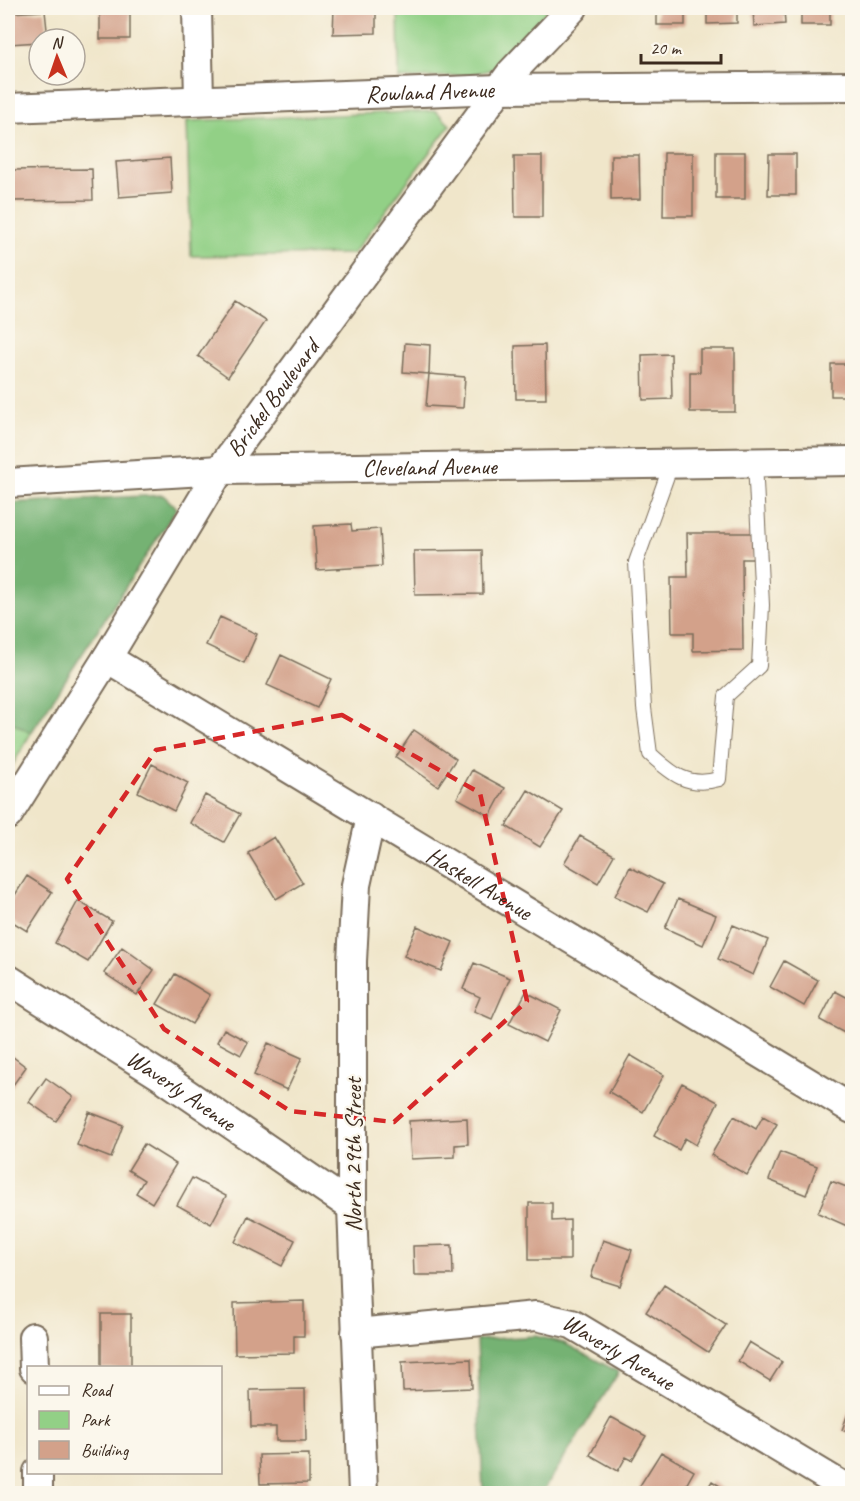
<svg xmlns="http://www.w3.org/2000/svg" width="860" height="1501" viewBox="0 0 860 1501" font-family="Caveat,sans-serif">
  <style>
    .green { fill: #92d086; stroke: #667d52; stroke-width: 1.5 }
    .forest { fill: #75b273; stroke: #586e48; stroke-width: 1.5 }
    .building { fill: #d3a18a }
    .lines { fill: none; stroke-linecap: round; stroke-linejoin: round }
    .lane-casing { stroke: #7a6c5a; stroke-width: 16 }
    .street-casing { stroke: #7a6c5a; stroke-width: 32 }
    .lane { stroke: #fff; stroke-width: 14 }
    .street { stroke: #fff; stroke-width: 28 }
    .marked { fill: none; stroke: #d62828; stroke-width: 4.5; stroke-dasharray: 12 8; stroke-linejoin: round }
    .labels { text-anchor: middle; stroke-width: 4.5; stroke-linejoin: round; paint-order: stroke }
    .street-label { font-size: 24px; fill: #3b2a1e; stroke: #fbf7ec }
  </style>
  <rect width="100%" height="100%" fill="#fbf7ec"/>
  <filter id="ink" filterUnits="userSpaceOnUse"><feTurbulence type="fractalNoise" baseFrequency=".0167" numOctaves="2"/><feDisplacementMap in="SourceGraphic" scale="12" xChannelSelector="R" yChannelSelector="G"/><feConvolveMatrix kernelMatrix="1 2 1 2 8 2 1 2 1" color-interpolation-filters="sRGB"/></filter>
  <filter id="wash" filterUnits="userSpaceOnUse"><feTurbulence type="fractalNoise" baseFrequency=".008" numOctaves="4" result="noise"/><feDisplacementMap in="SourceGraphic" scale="24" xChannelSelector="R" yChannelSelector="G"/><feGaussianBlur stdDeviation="1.35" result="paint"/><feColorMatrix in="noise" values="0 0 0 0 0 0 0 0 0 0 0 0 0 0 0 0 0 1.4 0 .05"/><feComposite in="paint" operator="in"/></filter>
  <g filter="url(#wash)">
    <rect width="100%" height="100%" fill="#f0e6ca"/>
    <path class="green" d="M398 8H550L493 69 470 75 399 79Z
      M436 111 450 125 353 254 191 256 187 121Z
      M8 720 31 733 8 773Z"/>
    <path class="forest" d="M163 495 177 508 31 733 8 720V503Z
      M535 1336 564 1343 619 1372 542 1493H483L477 1340Z"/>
    <g id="blocks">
      <path class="building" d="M100 8H130V39H100Z
        M334 8H376V33L333 34Z
        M657 8H685V25H657Z
        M707 8H737V23L707 24Z
        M753 8H784L785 24 754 26Z
        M801 8H830V25H801Z
        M45 11 48 39H39V42L9 44 8 13Z
        M716 152H745V199H716Z
        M664 153H693V216H663Z
        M769 154H796V195H768Z
        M611 155H639L640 199 611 200Z
        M514 156H542V217H515Z
        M170 158 172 193 119 197 116 162Z
        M92 169 93 200 12 201V170Z
        M235 301 266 321 228 377 198 356Z
        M405 343 430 345 429 374 403 372Z
        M545 345 546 399H516L515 346Z
        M700 349H735V412H690V372H700Z
        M671 354 672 399 643 400 642 355Z
        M831 364H852V396H831Z
        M429 374 465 377 463 408 426 406Z
        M351 524 352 531 380 529 382 566 317 570 314 526Z
        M687 533H754V559H742L743 650 693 651V633H672L671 577H688Z
        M482 550 483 594 415 595 414 551Z
        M220 617 257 634 244 663 206 645Z
        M281 655 331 679 317 708 267 685Z
        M414 730 456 759 438 786 396 757Z
        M152 764 188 783 174 811 138 792Z
        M472 770 505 788 490 816 457 798Z
        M528 790 563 811 540 847 506 826Z
        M205 795 240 814 224 842 190 823Z
        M580 836 614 855 598 883 564 863Z
        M274 837 303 883 276 899 248 853Z
        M630 867 663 884 648 912 615 896Z
        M27 876 52 892 27 931 8 919V906Z
        M678 899 716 915 703 945 665 928Z
        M78 901 112 921 88 962 55 943Z
        M733 925 768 940 753 975 718 959Z
        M417 926 453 942 441 971 404 956Z
        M122 947 154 970 137 995 104 973Z
        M784 961 818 980 804 1006 770 987Z
        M474 963 510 978 492 1019 474 1011 480 997 463 989Z
        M175 974 210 995 192 1024 157 1004Z
        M835 991 852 1000V1037L820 1020Z
        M526 992 561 1010 545 1042 509 1024Z
        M224 1029 248 1042 241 1055 217 1042Z
        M268 1043 302 1058 287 1090 254 1075Z
        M8 1053 26 1067 8 1092Z
        M630 1055 664 1075 643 1112 609 1092Z
        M46 1078 73 1097 56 1121 29 1102Z
        M682 1083 718 1102 696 1145 685 1138 679 1150 654 1136Z
        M89 1112 123 1125 111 1158 77 1145Z
        M734 1116 756 1129 763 1116 777 1124 747 1175 711 1155Z
        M467 1118 468 1144 455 1145V1157L411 1159 409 1121Z
        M144 1144 176 1164 152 1203 136 1193 144 1180 128 1170Z
        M780 1152 817 1166 806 1195 769 1180Z
        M192 1178 226 1196 211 1224 177 1205Z
        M831 1181 852 1189V1213L847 1226 818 1213Z
        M529 1203H552V1221L570 1220V1260H529Z
        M248 1216 295 1240 282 1266 235 1242Z
        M603 1240 632 1250 620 1286 591 1277Z
        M452 1245 453 1275H414L413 1246Z
        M664 1285 726 1325 708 1352 646 1312Z
        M304 1301V1336H294V1353L235 1354 234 1303Z
        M101 1314H131V1368H101Z
        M749 1342 782 1362 770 1381 738 1361Z
        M471 1359 472 1388 403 1391 402 1362Z
        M305 1389 306 1441H276V1427H251L250 1390Z
        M852 1402V1434L842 1430Z
        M611 1417 646 1436 632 1460 626 1457 618 1471 590 1455Z
        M661 1452 694 1471 681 1494H650L639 1487Z
        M309 1454V1483L260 1484 259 1455Z
        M712 1481 732 1494H704Z"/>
    </g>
  </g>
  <g filter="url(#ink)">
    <use href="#blocks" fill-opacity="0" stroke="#7a6c5a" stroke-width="1.5"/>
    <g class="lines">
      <defs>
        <path id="lane" d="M668 462V473L636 562 644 708 650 754C672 774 688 788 719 779L726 696 759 666 762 605 755 461"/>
        <g id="street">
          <path d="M197 8 199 100"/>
          <path id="s1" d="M8 108 499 89 852 86"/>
          <path id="s2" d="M8 483 220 470 852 461"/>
          <path id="s3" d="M107 658 852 1109"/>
          <path id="s4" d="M8 815 107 658 220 470 511 73 573 8"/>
          <path id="s5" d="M8 979 161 1076 352 1207"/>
          <path id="s6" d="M356 1333 536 1316 572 1324 839 1484 852 1488"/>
          <path d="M33 1337 34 1368"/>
          <path d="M38 1472V1494"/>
          <path d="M363 1494 352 1207V961L356 885 371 817"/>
        </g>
      </defs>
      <use href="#lane" class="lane-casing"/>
      <use href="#street" class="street-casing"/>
      <use href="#lane" class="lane"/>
      <use href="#street" class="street"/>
    </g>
  </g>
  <path class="marked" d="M342 715 480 793 527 1001 394 1122 290 1111 164 1029 67 879 156 750Z"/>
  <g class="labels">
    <g class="street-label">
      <text dy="8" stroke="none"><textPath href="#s1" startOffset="422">Rowland Avenue</textPath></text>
      <text dy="8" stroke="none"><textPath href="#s4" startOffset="494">Brickel Boulevard</textPath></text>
      <text dy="8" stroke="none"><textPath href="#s2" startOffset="422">Cleveland Avenue</textPath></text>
      <text dy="8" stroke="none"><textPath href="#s3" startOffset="435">Haskell Avenue</textPath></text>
      <text dy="8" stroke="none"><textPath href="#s5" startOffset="206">Waverly Avenue</textPath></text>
      <text transform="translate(353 1155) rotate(-90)" y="8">North 29th Street</text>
      <text dy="8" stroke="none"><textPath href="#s6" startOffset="272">Waverly Avenue</textPath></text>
    </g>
  </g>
  <rect width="860" height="1501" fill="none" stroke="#fbf7ec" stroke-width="30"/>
  <rect x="27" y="1366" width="195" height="108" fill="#fbf7ec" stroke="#aea59a" stroke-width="1.5"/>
  <rect x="39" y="1386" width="30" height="9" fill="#ffffff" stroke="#aea59a" stroke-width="1.5"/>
  <text x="81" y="1396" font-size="18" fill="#3b2a1e">Road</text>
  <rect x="39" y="1411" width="30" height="18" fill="#92d086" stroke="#aea59a" stroke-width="1.5"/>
  <text x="81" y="1426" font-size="18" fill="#3b2a1e">Park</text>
  <rect x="39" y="1441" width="30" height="18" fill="#d3a18a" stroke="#aea59a" stroke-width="1.5"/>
  <text x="81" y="1456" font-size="18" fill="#3b2a1e">Building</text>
  <g transform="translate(57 57) rotate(358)"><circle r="28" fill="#fbf7ec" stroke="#aea59a" stroke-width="1.5"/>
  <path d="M0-4.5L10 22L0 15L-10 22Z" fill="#c8321e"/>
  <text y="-9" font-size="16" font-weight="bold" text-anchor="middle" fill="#3b2a1e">N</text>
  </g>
  <path d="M641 54v9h80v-9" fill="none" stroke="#3b2a1e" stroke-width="3"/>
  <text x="650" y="54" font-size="18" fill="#3b2a1e" stroke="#fbf7ec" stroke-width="4.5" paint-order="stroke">20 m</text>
</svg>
